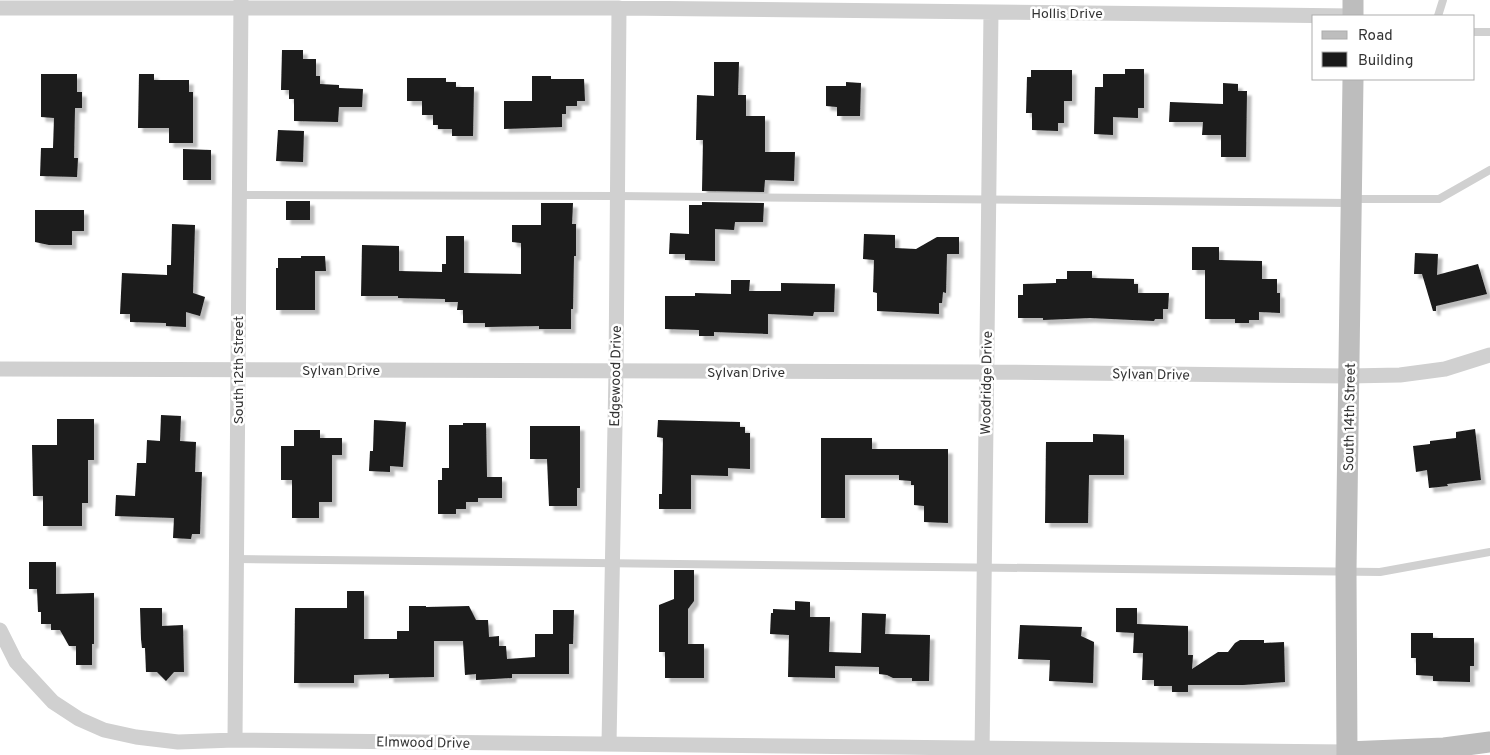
<svg xmlns="http://www.w3.org/2000/svg" width="1490" height="755" viewBox="0 0 1490 755" font-family="Overpass,sans-serif">
  <style>
    .building { fill: #1a1a1a; filter: url(#shadow) }
    .lines { fill: none; stroke-linecap: round; stroke-linejoin: round }
    .lane { stroke: #d0d0d0; stroke-width: 8 }
    .street { stroke: #d0d0d0; stroke-width: 15 }
    .secondary { stroke: #bdbdbd; stroke-width: 21 }
    .labels { text-anchor: middle; stroke-width: 5; stroke-linejoin: round; paint-order: stroke }
    .street-label { font-size: 14px; fill: #333; stroke: #fff }
  </style>
  <defs>
    <filter id="shadow"><feDropShadow dx="4.5" dy="4.5" stdDeviation="1" flood-color="#0004"/></filter>
  </defs>
  <rect width="100%" height="100%" fill="#fff"/>
  <path class="building" d="M282 50H303V59H316V76H320V84L339 85V88L363 89 362 107H339L338 122 294 121V99H289V90H281Z
    M714 62H739L738 95H746V116H765V152H795L794 181 765 180 764 192 702 191 703 140H696L697 95 714 96Z
    M1125 69H1144V108H1138V118L1113 117V135L1094 134 1095 87H1103V74H1125Z
    M1031 70H1072V101H1064V123H1058V131L1032 130V113H1026L1027 77H1031Z
    M41 74H77V92H82V108H75L74 158H78L77 177 40 176 41 148H53L54 118 41 117Z
    M139 74H154V80H189V92H193V143H169V128H138Z
    M532 76H551V79H584L585 101H577V106H566V114H562V127L504 129V101H532Z
    M407 78H446V82H456V87H474L473 136H452V129H438V125H433V115H422V101H407Z
    M846 82 861 83 860 116H837V107L826 106V86H846Z
    M1223 83 1238 84V91H1247L1246 157H1221V135H1202L1203 122H1169L1170 102 1223 104Z
    M278 130 304 131 303 162 276 161Z
    M183 149 211 150V180H183Z
    M286 201H310V220H286Z
    M702 202 764 203 763 222H735L734 230 715 229V261L685 260V254H669L670 233 689 234V205H702Z
    M541 203H573L572 224H576V256H574L573 309H571V329H539V326L485 327V323H463V310H457L458 302H445V299L398 298V296H361L362 245 399 246V271L442 272V264H446V236H464V273L521 274V243L512 242V225H541Z
    M35 210H84V231H72V245H49L35 242Z
    M172 224 195 225 193 293 205 297 200 316 186 312V327L166 326V323L130 322V314H120L122 273 167 275V265H171Z
    M864 234 895 235V248L916 249 937 237H959V254H947L946 293 943 292 942 303H939V314L877 311V293L873 292 874 260 863 259Z
    M1192 247H1219V260L1262 261V279H1277V293H1280V313L1259 312V320H1249V323H1235V319H1205V270H1192Z
    M1415 253 1438 254 1437 275 1478 264 1487 294 1436 306V311H1433L1422 274H1414Z
    M301 256H325L326 271H315V310H276V268H278V258H301Z
    M1067 271H1092V278L1134 279V284H1138V293H1169L1168 309H1163V319H1155L1154 321 1090 318 1043 320V318H1018V295H1023V284L1056 283V279H1067Z
    M731 280H750L749 291H781V283L835 284 834 312H814L813 316 768 314V334L714 332V336H699V330L665 329V296H695V293L731 294Z
    M161 415 181 416 180 441 196 442 195 472H202L200 534H192L191 539 173 538 174 518 115 516 116 495 135 496 137 463H146L147 440 160 441Z
    M57 419H94V460H88V503H82V526H43V496H33L32 445H57Z
    M374 420 406 422 403 467 390 466V472L369 471 370 451H373Z
    M658 420 740 422V427H745V433H750V469L728 468V476L691 475V509H659V494H662L663 438 657 437Z
    M463 423H486L487 477H502V498H478V502H466V509H456V514H438V480H442V468H449V425H463Z
    M530 426H580V488H577V506H549L547 459H530Z
    M1475 429 1481 480 1447 484 1448 486 1429 488 1427 470 1416 472 1413 446 1430 444V441L1456 438V432Z
    M294 430H320V438H342V455H332V502H319V518H292V480H281V446H294Z
    M1093 434 1124 435V475H1089L1088 523H1045L1046 442H1093Z
    M821 438H872V449H948V523L924 522V506L914 505V485H911V481L899 480V475H845V518H821Z
    M29 562H56V594L94 593V644H92V665H76V646H69L60 630H51V624H41V612H38L37 589H29Z
    M674 570H694V601L688 609V644H704V678H665V652H659V605L674 599Z
    M347 591H364V639H397V631H409V606H426V607L469 606 476 620H488L489 637 499 636V646H506L507 659 535 657V634H553V610H574L573 644H569V674H512V678L476 680V674L465 675 463 641H434V677L389 678V674L354 675V683H294L295 608H347Z
    M795 601 810 602V617H830L829 652 861 653 862 613 886 614 885 634 930 635 929 681H912V678H893L887 675 879 674V667L835 666V678L788 677 789 635 770 634 771 613H773V609L795 610Z
    M140 608H162V626L183 625 184 672H174L166 681 157 672H146L145 648H142L141 639Z
    M1116 608H1137V624L1188 626V655H1193L1192 669 1218 652H1228L1235 643 1240 640H1264V643L1284 642 1285 682 1243 685H1188V692H1172V686H1154V680H1142L1143 653H1133L1134 633 1116 632Z
    M1020 625 1082 627 1081 636 1094 642 1093 683 1049 681 1050 660 1018 659Z
    M1411 633H1433V638H1474V666H1470V682L1433 681V676L1416 675V658H1411Z"/>
  <g class="lines">
    <path class="lane" d="M1438 16 1443 0
      M1474 32H1490
      M239 195 617 196 1349 203
      M1353 199H1439L1490 170
      M236 559 1380 572 1490 552"/>
    <path class="street" d="M0 8H619L1353 16
      M0 369 986 372 1349 376 1400 375 1445 369 1490 355
      M0 630 16 662 53 702 79 719 104 730 136 737 178 742 235 740 1347 752
      M235 740 241 0
      M609 744 616 372 619 8
      M982 755 991 12"/>
    <path class="secondary" d="M1353 16V0
      M1347 752 1444 748 1490 742
      M1347 755 1346 571 1353 79"/>
  </g>
  <g class="labels">
    <g class="street-label">
      <text x="1067" y="18">Hollis Drive</text>
      <text transform="translate(238 370) rotate(-90)" y="5">South 12th Street</text>
      <text x="341" y="375">Sylvan Drive</text>
      <text x="746" y="377">Sylvan Drive</text>
      <text transform="translate(1151 374) rotate(1)" y="5">Sylvan Drive</text>
      <text transform="translate(615 376) rotate(-89)" y="5">Edgewood Drive</text>
      <text transform="translate(986 383) rotate(-89)" y="5">Woodridge Drive</text>
      <text transform="translate(1349 417) rotate(-89)" y="5">South 14th Street</text>
      <text transform="translate(423 742) rotate(1)" y="5">Elmwood Drive</text>
    </g>
  </g>
  <rect x="1312" y="15" width="162" height="65" fill="#ffffff" stroke="#adadad"/>
  <rect x="1322" y="31" width="25" height="8" fill="#bdbdbd" stroke="#adadad"/>
  <text x="1358" y="40" font-size="15" fill="#333333">Road</text>
  <rect x="1322" y="52" width="25" height="15" fill="#1a1a1a" stroke="#adadad"/>
  <text x="1358" y="65" font-size="15" fill="#333333">Building</text>
</svg>
